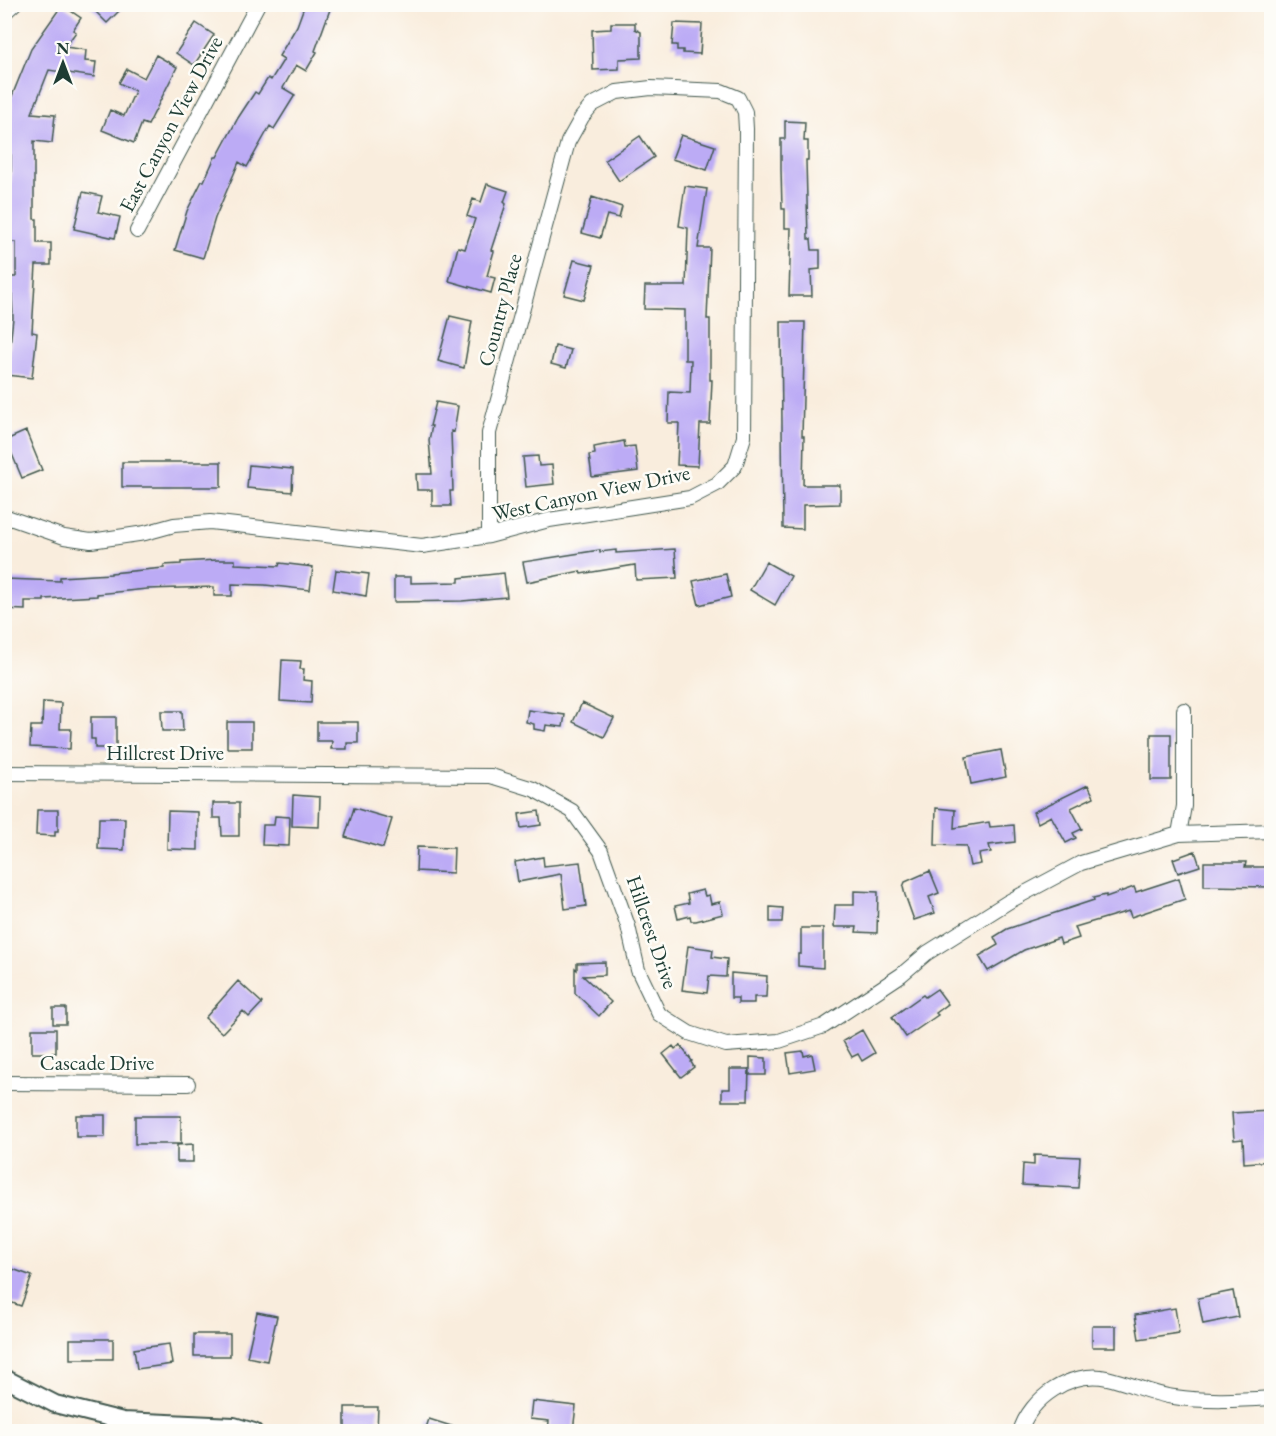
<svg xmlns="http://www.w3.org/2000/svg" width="1276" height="1436" viewBox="0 0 1276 1436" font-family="'EB Garamond',serif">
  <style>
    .building { fill: #bcabf5 }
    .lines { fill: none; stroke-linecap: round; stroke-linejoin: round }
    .minor-casing { stroke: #40574d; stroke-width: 16 }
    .tertiary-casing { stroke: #40574d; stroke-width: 20 }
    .minor { stroke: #fff; stroke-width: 14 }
    .tertiary { stroke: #fff; stroke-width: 16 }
    .labels { text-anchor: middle; stroke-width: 5; stroke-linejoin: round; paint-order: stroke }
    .street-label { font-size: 21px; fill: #1f3d34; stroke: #fdfcf7 }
  </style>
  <rect width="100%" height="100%" fill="#fdfcf7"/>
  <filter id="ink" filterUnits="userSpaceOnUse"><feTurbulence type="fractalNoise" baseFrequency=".0167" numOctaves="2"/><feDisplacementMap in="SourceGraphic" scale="12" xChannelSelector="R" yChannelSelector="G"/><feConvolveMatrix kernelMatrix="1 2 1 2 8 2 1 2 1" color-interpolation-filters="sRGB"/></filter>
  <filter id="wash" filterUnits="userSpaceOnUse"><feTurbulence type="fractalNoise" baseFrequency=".008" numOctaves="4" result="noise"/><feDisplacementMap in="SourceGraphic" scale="24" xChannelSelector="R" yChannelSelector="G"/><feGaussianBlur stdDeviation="1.35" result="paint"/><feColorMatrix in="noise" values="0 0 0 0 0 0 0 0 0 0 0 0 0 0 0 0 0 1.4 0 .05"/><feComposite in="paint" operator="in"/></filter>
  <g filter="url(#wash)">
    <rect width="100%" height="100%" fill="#f9eddd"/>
    <g id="blocks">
      <path class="building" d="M88 4H126L107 23Z
        M305 4H332L315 51 317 52 306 71 296 65 283 88 295 95 274 129 270 126 247 167 239 162 215 218 203 258 175 250 187 211 202 181H204L215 157H217L238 118 255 92 258 94 268 78 271 80 284 59 279 56 297 26Z
        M62 5 81 18 73 30 76 32 65 47 86 50 85 61 96 62 94 77 49 70 32 113 55 115 52 143 34 141V219H37V243H51V265H36L32 332 37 333 32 378 7 375 13 318 12 294H9L10 277H16V242H11V155H7L12 102 10 101 31 49Z
        M196 23 214 35 194 65 176 53Z
        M611 23H635V29L641 32V58L619 59V69L593 70 592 30 611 29Z
        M674 23 702 24 700 54 683 53V50H677V45H672Z
        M156 55 177 67 148 125 142 123 134 143 102 130 110 110 124 116 135 91 119 83 127 69 144 78Z
        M785 121 805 122 804 141H808V160H806L808 239H811L812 250H820V269L811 270 812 296H789L791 228H785V209H782L781 169V139H785Z
        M681 135 715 146 707 170 672 159Z
        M640 136 654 157 619 181 605 160Z
        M487 184 508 191 504 202 506 204 491 250 494 251 487 276 495 278 491 293 449 281 458 247 465 249 475 219 467 216 473 199 481 202Z
        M685 186 707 189 698 248H710L707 319H710V380H712L710 424H700L698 466 677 465 679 423H668L669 392 690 393 691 360H685V310L644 309 645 286H686L688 228 679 226Z
        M83 192 102 196 98 212 120 217 115 238 74 229Z
        M592 197 622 207 619 218 607 215 600 238 582 233Z
        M574 260 594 265 584 300 564 295Z
        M450 316 472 321 464 368 438 361Z
        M781 322H805L802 436H804L803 485H840V504L803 505V529L783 528Z
        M555 346 571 350 566 368 551 364Z
        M436 402 458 406 454 432 451 431 453 491H450L451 506H432V490H417L416 474H432L429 440 432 426H430Z
        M26 431 42 470 22 478 6 440Z
        M624 441 625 447 635 446 638 471 592 477 589 455 595 454 594 447Z
        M538 456 539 466 552 465 554 484 526 487 523 457Z
        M122 462H221V487H122Z
        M249 465 293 469 292 492 247 488Z
        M675 549 677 578 636 580 635 565 581 574 580 571 527 582 523 562 600 550V552L616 550V553Z
        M217 560H235V564L279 566 280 563 313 567 310 590 265 585 232 584V596H214V587L147 589 97 594V596L44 599V601H25V610L4 609 5 579 60 581V577L111 574V573L164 568V565L181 564V562Z
        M766 562 791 576 775 605 750 590Z
        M336 570 369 574 366 596 333 590Z
        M504 573 507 597 462 601 394 602V577H411V583L459 582V578Z
        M726 574 731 597 699 605 693 581Z
        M282 660 301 661 300 669H304L303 680 312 681 311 703 280 701Z
        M43 702 61 703 60 729H71L70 749 30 747 31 726H42Z
        M582 703 614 718 604 737 573 722Z
        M528 710 565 715 563 727 546 725 545 731 534 729V724L526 722Z
        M161 711H182L183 731H162Z
        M91 717H116V748H95V739H91Z
        M227 722H252V748H227Z
        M317 722H358V743H347V749H331L332 741H317Z
        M1151 734H1171V780H1151Z
        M1001 750 1006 777 971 784 966 757Z
        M1088 785 1094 797 1071 808 1082 829 1073 833 1076 838 1066 843 1051 816 1038 823 1033 812Z
        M293 795 320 797 319 827 292 826Z
        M213 803H239V836H222L221 818H213Z
        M354 808 392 819 383 848 345 837Z
        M936 808 955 810 954 828 989 822 990 827 1014 825 1015 842 989 845 991 852 979 854 981 864 970 866 966 846 935 845Z
        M37 810H58V831H55V836L36 835Z
        M168 811 198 812V850L167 849Z
        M539 811 541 825 521 828 519 814Z
        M275 816 290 817 289 846 262 845 263 825H274Z
        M99 818H125L124 850 98 849Z
        M417 847 454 848 453 873 416 871Z
        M1195 851 1200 866 1178 873 1173 859Z
        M543 857 544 866 580 862 586 906 565 909 561 874 518 882 515 862Z
        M1204 862H1246L1245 867H1272V887L1204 886Z
        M930 871 939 893 929 897 935 913 914 920 905 895 903 887 905 882Z
        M1179 878 1185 899 1131 917 1129 911 1075 927 1079 938 1061 944 1059 938 1024 950 988 971 979 956 998 945 994 937 1007 929 1094 900 1093 898 1106 895V897L1134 887 1136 892Z
        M703 890 705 896 709 895 711 904 720 902 723 914 696 921H691L690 916 678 919 675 906 689 903 687 894Z
        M854 891 878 892 877 933 856 932 857 927H834L835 905H854Z
        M770 907 783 908 782 922H770Z
        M801 928H823V968L798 966V954H801Z
        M688 946 710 949 713 950 712 957 727 959 726 977 709 976 707 993 682 990Z
        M605 962V975L583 976 611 1002 599 1016 575 993V968L577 970V963Z
        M731 973 767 976 766 997H754V1003H738V998H731Z
        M238 981 262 1003 249 1017 243 1011 222 1033 205 1018Z
        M937 989 948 1004 936 1013 938 1015 906 1037 892 1017 923 995 925 997Z
        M53 1008H66V1024H53Z
        M32 1029H56V1053H32Z
        M862 1030 875 1053 862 1061 858 1054 852 1057 843 1041Z
        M680 1045 692 1061 691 1062 694 1067 681 1077 663 1054 673 1046 675 1049Z
        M803 1051 804 1056 812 1054 815 1069 790 1073 787 1053Z
        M750 1057 766 1058V1075H750Z
        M730 1069H749L748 1101H722V1089H730Z
        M1271 1111 1272 1161 1244 1163 1243 1139 1234 1140 1232 1113Z
        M76 1115H105V1137H76Z
        M135 1116H181V1144H135Z
        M193 1144V1162H177V1145Z
        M1034 1155 1080 1157 1078 1188 1022 1185 1023 1164 1034 1165Z
        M4 1266 32 1276 21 1306 4 1300Z
        M1233 1291 1238 1317 1203 1324 1198 1298Z
        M1175 1308 1179 1333 1139 1339 1135 1315Z
        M257 1312 277 1316 267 1361 247 1357Z
        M1092 1326H1116V1347H1092Z
        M194 1334H230V1356H194Z
        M70 1339H113V1359H70Z
        M169 1344 172 1364 137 1369 134 1349Z
        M532 1401 576 1406 573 1431H548L549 1421 530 1419Z
        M345 1407H378L377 1431H345Z
        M429 1419 461 1429V1431H425Z"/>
    </g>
  </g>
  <g filter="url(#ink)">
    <use href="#blocks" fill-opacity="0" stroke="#40574d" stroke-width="1.5"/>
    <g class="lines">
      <defs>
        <path id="minor" d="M4 13 14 4
          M137 231 258 4
          M4 516 64 537 91 541 145 533 174 525 210 522 422 546 489 536 549 520 690 498 717 484 735 466 744 437 746 129 745 112 738 98 721 91 651 88 617 92 592 105 582 117 568 142 489 433V536
          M4 773 491 776 533 789 572 811 601 851 628 926 638 970 659 1014 689 1033 726 1045 779 1041 824 1026 901 975 927 953 1008 902 1081 863 1179 834 1272 831
          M1179 834 1184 806V710
          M4 1083 188 1084
          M1020 1432C1030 1398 1071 1370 1107 1378 1130 1383 1151 1394 1174 1397 1206 1402 1239 1400 1272 1398"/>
        <path id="tertiary" d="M4 1378 55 1404 123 1421 234 1426 254 1432"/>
      </defs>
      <use href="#minor" class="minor-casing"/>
      <use href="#tertiary" class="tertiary-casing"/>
      <use href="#minor" class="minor"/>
      <use href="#tertiary" class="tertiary"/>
    </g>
  </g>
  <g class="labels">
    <g class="street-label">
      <text transform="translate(171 124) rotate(-62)" y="7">East Canyon View Drive</text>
      <text transform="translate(500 310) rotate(-75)" y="7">Country Place</text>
      <text transform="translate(591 493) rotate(-12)" y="7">West Canyon View Drive</text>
      <text x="165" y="760">Hillcrest Drive</text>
      <text transform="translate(652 932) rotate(71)" y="7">Hillcrest Drive</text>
      <text x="97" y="1070">Cascade Drive</text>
    </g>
  </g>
  <rect width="1276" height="1436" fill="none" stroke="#fdfcf7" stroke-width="24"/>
  <g transform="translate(63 63)" stroke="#fdfcf7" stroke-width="4.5" paint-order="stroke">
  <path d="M0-4.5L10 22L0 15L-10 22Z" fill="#1f3d34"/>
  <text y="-9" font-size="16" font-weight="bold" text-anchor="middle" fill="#1f3d34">N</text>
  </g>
</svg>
